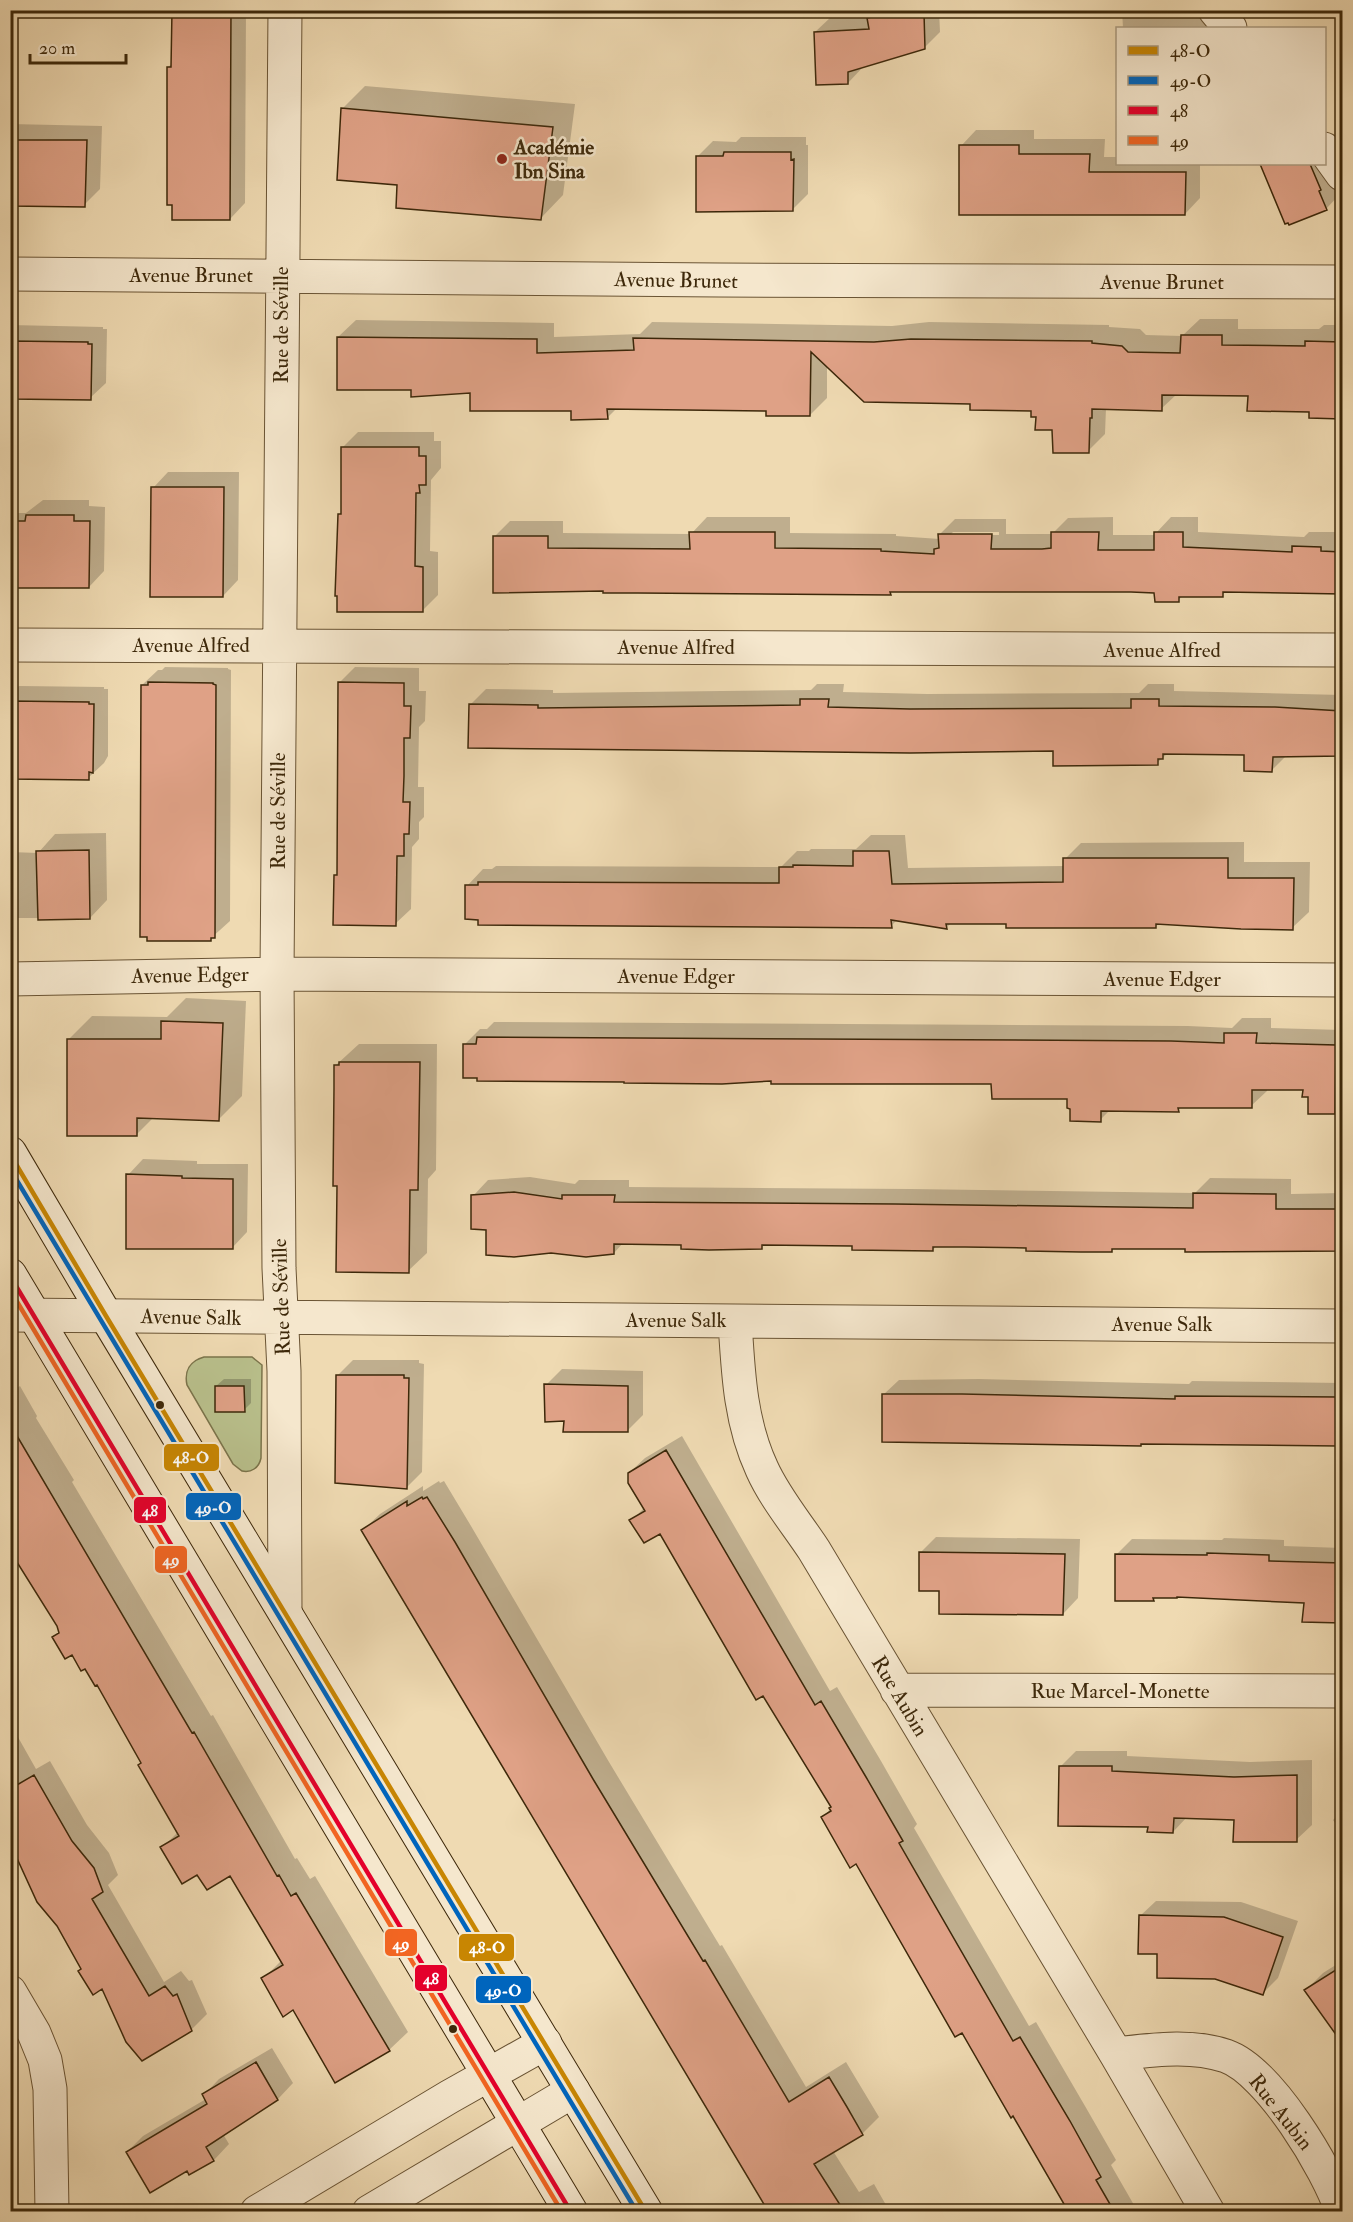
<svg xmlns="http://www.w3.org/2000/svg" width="1353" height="2222" viewBox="0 0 1353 2222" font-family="'IM FELL Double Pica',serif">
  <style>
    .green { fill: #b9c08c; stroke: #7b744b; stroke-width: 1.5 }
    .shadow { fill: #0003; fill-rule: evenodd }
    .building { fill: #dfa186; stroke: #3d280a; stroke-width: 1.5 }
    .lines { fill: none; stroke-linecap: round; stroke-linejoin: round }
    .minor-casing { stroke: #6a5434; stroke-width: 35 }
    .tertiary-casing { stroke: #6a5434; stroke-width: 35 }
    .secondary-casing { stroke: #3d280a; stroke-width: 35 }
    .minor { stroke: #f5e7cd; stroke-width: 33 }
    .tertiary { stroke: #f5e7cd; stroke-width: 33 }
    .secondary { stroke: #f5e7cd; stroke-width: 33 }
    .bus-1-casing { stroke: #f5e7cd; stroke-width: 9 }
    .bus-2-casing { stroke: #f5e7cd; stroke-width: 9 }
    .bus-3-casing { stroke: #f5e7cd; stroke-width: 9 }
    .bus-4-casing { stroke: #f5e7cd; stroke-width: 9 }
    .bus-1 { stroke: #c88602; stroke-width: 4.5 }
    .bus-2 { stroke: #0065bd; stroke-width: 4.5 }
    .bus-3 { stroke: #e4002b; stroke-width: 4.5 }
    .bus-4 { stroke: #f26522; stroke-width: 4.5 }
    .poi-dot { fill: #8f2418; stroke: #f5e7cd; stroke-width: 2 }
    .bus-dot { fill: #3d280a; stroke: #f5e7cd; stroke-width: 2 }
    .labels { text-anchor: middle; stroke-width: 5; stroke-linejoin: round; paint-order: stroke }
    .poi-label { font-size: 21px; font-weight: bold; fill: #3d280a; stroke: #f5e7cd; text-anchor: start }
    .street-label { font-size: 21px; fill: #3d280a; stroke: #f5e7cd }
    .line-badge { stroke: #f5e7cd; stroke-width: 2 }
    .badge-label { font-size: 16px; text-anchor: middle; font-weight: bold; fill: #fff }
  </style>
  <rect width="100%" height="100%" fill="#efdab2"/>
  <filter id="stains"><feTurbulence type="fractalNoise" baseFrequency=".00333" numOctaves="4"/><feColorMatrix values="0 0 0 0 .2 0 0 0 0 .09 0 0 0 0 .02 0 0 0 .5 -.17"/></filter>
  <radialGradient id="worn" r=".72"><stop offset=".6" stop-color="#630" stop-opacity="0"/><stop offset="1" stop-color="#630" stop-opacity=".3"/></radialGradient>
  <path class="green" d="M204 1357H252L262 1365 261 1458C259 1468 251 1473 242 1471L233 1464 187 1385C184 1371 190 1361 204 1357Z"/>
  <path class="shadow" d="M173 10H246L245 203 230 219 173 204 168 67 173 63Z
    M533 10H564L562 13H533Z
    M863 10H939L940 32 924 48 863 67 848 83 815 32 831 17 863 15Z
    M1122 10H1216L1217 28H1123Z
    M365 86 575 104 563 195 540 219 399 183 342 109Z
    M10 124 102 126 100 189 84 205 10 204Z
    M976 130H1034V139H1105L1104 157H1118V164H1200V198L1185 214 961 146Z
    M741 137H806V145H808V194L792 210 697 157 713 141 736 142Z
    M1270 164H1324L1334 176 1341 193 1326 209 1264 169Z
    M1200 319H1238V329H1319L1324 325H1342V417L1310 416V410L1249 394H1177L1161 409 1106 408 1105 434 1088 451 1054 429 1037 416 1032 410 972 402 827 365V398L810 415 768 409 618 407 607 418 471 391 413 388 338 337 356 320 554 323V337L640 334 652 322 892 326 929 322 1109 325V327L1140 329 1146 335 1182 336Z
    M10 325 103 327V329H107L106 383 90 398 10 397Z
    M358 432H434V441H441V468L431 480 430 551 438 552V595L422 611 339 515 342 512V448Z
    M168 472H239L238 580 223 596 153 488Z
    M43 500H89V506L105 507 104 571 89 587 10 583V513H26Z
    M707 517H790V533L896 534V536L940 539V534L955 519H1006V534H1052L1068 518 1113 517V535H1156V533L1171 517H1198V532L1304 537 1309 532H1336V536H1342V592L1227 590 1222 595 1183 596 1178 600 1156 592 893 590 890 593 638 592 495 536 510 521H563V533L691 534ZM953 532H999V535H950Z
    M165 667 228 668V669L231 670 230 921 210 939 142 685 158 670H162Z
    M355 667 419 668V691H426L425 721 419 727 418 787H424V817L419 822V839L412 847 411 909 395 924 335 876 338 873 339 683Z
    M817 684H844L843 692 927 694 1139 693 1148 684H1174V691L1342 695V758L1338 757V754L1287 755 1272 770 1245 753H1168L1157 763 1055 750 470 705 486 689 553 690V693L811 690Z
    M19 686 104 687V689H108V756L104 763 88 778 10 777V694Z
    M106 833 107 900 90 918H10V852L38 853 55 834Z
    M871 835H905L908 868 1065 866V859L1081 843 1244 842V862H1310L1309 912 1292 928 1159 923 1155 927 1008 922 951 923 946 928 898 919 891 926 479 918 467 886 483 869H492L496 866 781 867 797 851H809L811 849H856Z
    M186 998 246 1001 242 1096 219 1119 154 1117 136 1135 68 1040 92 1016 167 1017Z
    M1242 1018H1271V1028L1342 1030V1105L1334 1113 1310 1096 1304 1089 1267 1088V1091L1251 1106 1182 1107 1178 1110 1111 1109 1100 1120 1068 1097 993 1082 772 1080 465 1044 480 1029H487L494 1022 1188 1026 1232 1028Z
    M359 1044H437L436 1170 428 1179 427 1253 408 1271 336 1065Z
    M143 1159 197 1161V1164H248L247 1232 232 1248 128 1175Z
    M530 1177 575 1184 579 1180H629V1187L911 1189 1195 1193 1210 1178 1291 1179V1194L1342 1193V1260H1339V1250L1187 1248 1114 1247 1111 1250 937 1245 933 1250 854 1245 764 1244 761 1247 623 1243 614 1253 488 1228 473 1196 488 1180Z
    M353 1360H419V1363L424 1364 422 1472 407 1487 337 1376Z
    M562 1369 643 1371V1415L627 1431 565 1419 546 1385Z
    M224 1379H251V1403L244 1410 216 1386Z
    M979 1379 1189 1384 1192 1381 1342 1383V1444L1143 1442 1140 1445 883 1395 899 1380Z
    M10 1386 13 1391 20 1386 37 1416 36 1418 74 1480 72 1482 211 1716 213 1715 295 1859 297 1858 310 1879 315 1876 408 2032 389 2050 335 2081 294 2008 263 1979 282 1960 230 1874 198 1873 162 1848 178 1832 143 1762 98 1683 73 1653 54 1637 60 1631 10 1544Z
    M682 1436 830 1691 837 1687 881 1761 917 1824 914 1828 1029 2026 1036 2022 1085 2106 1116 2160 1111 2165 1138 2212H1070L1014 2114 962 2031 856 1862 823 1817 832 1807 764 1694 660 1532 631 1521 645 1507 629 1473 645 1458Z
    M439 1481 440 1483 444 1481 471 1526 609 1762 720 1946 722 1945 806 2087 846 2062 879 2117 862 2134 833 2151 859 2192 874 2184 890 2212H769L363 1530 380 1514 423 1486V1491Z
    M936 1537 1080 1539 1078 1598 1063 1614 920 1553Z
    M1224 1538 1284 1540V1546L1342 1548V1621L1304 1620 1306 1601 1178 1595 1156 1597 1153 1600 1116 1555 1132 1539 1222 1540Z
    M10 1723 36 1769 50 1761 87 1825 109 1853 118 1875 108 1885 164 1982 181 1971 189 1981 192 1980 207 2014 191 2030 142 2060 103 1987 82 1969 14 1846 10 1848Z
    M1076 1751H1127V1756L1250 1762 1312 1760V1825L1296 1840 1235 1819 1187 1817 1173 1832 1149 1825 1060 1767Z
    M1342 1811V1833L1333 1820Z
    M1156 1901 1241 1902 1298 1921 1278 1978 1263 1993 1215 1977 1159 1953 1140 1916Z
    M1342 1961V2041L1306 1990 1323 1973Z
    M272 2048 293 2083 278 2099 223 2134 229 2144 214 2160 190 2173 188 2169 127 2152 143 2136 206 2099 204 2095 219 2079Z
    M505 2207 508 2212H496Z"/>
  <path class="building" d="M172 10H231L230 220H172V205H167V67H171Z
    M891 13H924L925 49 848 72V84L816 85 814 32 869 29 867 18Z
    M341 108 553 127 541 220 396 208 397 185 337 180Z
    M10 140H87L85 207 10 206Z
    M959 145H1019V154H1090L1089 172H1186L1185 215H959Z
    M724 152H791V160L794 159 793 211 696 212V156H723Z
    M1260 164H1310L1321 190 1319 191 1327 210 1289 225 1288 223 1285 224Z
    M1181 335H1222V345L1305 346V341L1342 342V419L1309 418V412L1247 411 1248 396 1162 395V411L1092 409V418H1090L1089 453H1053L1052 430H1035L1036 417H1031V411L970 410V404L864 402 811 352 810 416H766V411L607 409 608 419 571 420V411H470V393L411 397V390H337V337L537 339V353L634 350 633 338 874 342 911 339 1092 341V343L1122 346 1128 352 1180 353Z
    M10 341 88 342V344H92L91 400 10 399Z
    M341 447H419V456H426V485H419L420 493H416L415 566 423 567V612H337V596H335L338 514H341Z
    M151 487H224L223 597H150Z
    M26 515H74V521H90L89 588H17V585H10V528H16L17 521H25Z
    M689 532H775V548L881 549V551L934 554V549L939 548 938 534H992L991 549H1042L1051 548V532H1099L1098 550H1154V532H1183V547L1292 552V546L1321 547V551L1342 552V594L1223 592V597H1179V602H1155L1154 593 1131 592H890L891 595 638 593H603V591L493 593V536H548V548L690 549Z
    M148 682 213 683V684L216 685 215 938H211V941H147V937H140L141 685H148Z
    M338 682 404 683V706H411L410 738H404V776L403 802H410L409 834H404V856H397L396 926 333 925 334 875H337Z
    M800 699H829L828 707 910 709 1131 708V699H1159V706L1275 707 1342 711V756L1273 757 1272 772 1244 771V755L1163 754V759H1158V765L1053 766V751L910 753 468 748 469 704 538 705V708L800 705Z
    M10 701 89 702V704H94L93 773 89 772V780L10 779Z
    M89 850 90 919 38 920 36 851Z
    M853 851H889L892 884 1063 882V858H1228V878H1294L1293 930 1241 929 1156 924V928H1006V924H946L947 929 891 920 892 928 478 925V920L465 919V885H478V882L779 883V867H793V865L853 866Z
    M161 1021 223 1023 219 1121 137 1118V1136H67V1039H161Z
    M1224 1033H1257L1256 1043 1336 1045 1335 1114H1308V1097H1302L1303 1090H1252V1108H1178L1179 1112 1101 1111V1122L1070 1121V1109L1067 1108V1099H992L991 1084H771V1081L722 1084 624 1083V1082L477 1081V1078H463V1044H476L477 1037 1171 1041 1224 1043Z
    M339 1062H420L418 1190H410L409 1273 336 1272 337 1186H333L334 1088V1065H339Z
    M126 1174 182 1176V1178L233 1179V1249H126Z
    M514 1192 562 1199V1195H615L614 1202 895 1204 1193 1208V1193L1276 1194V1209H1342V1251L1185 1252V1249H1112V1252H1081L1026 1251V1248L965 1247H933V1251L852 1250V1246L762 1245V1249L709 1250 681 1249V1245L614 1244V1254L586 1257 551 1253 514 1257 486 1255V1230L471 1229V1195Z
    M336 1375H404V1378H409L407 1489 335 1483Z
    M544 1384 628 1386V1432H563L564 1421 545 1422Z
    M215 1386H244L245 1412H215Z
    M882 1394H962L1175 1399V1396L1338 1397V1446L1141 1444V1446L882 1442Z
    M10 1424 192 1733 194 1732 277 1876 279 1875 291 1896 296 1893 390 2051 335 2083 293 2010 283 2017 261 1978 283 1965 230 1876 207 1890 197 1875 182 1884 160 1847 179 1836 138 1765 141 1763 97 1685 95 1686 85 1669 81 1671 72 1655 65 1659 52 1637 59 1633 57 1626 10 1551Z
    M666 1450 815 1705 821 1701 866 1777 903 1841 899 1843 1013 2041 1020 2037 1070 2121 1101 2177 1096 2180 1114 2211H1068L1013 2116 1011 2118 962 2033 955 2037 856 1864 850 1868 821 1817 831 1811 829 1808 831 1807 763 1696 756 1700 660 1534 644 1543 629 1520 645 1511 628 1483V1473Z
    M422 1497 423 1499 427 1497 455 1542 593 1779 703 1961 705 1960 789 2102 829 2077 847 2107 863 2135 814 2164 844 2211H768L361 1530 407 1501V1506Z
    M919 1552 1065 1554 1063 1615 939 1614V1591H919Z
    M1207 1553 1269 1555V1561L1342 1563V1623L1302 1622 1304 1603 1177 1597V1598H1153L1154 1601H1115V1554L1207 1555Z
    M1059 1766H1112V1771L1234 1777 1297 1775V1842H1233L1234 1820 1174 1818 1173 1833 1147 1832 1148 1827 1058 1826Z
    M34 1775 72 1841 94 1868 103 1892 92 1899 149 1996 165 1986 173 1996 177 1994 192 2031 142 2061 126 2042 102 1989 93 1995 78 1971 81 1969 57 1926 37 1902 10 1843V1789Z
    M1139 1915 1224 1917 1283 1937 1263 1995 1215 1979 1157 1978V1954H1138Z
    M1342 1966V2043L1304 1990Z
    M256 2062 278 2100 206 2147 214 2161 189 2175 187 2171 150 2193 126 2152 207 2104 202 2094Z"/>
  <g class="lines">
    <defs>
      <path id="minor" d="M285 10 277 974 279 1268 284 1371 285 1612
        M10 274 719 280 1342 282
        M10 645 1342 650
        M10 979 277 974 1342 980
        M10 1315 1342 1326
        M735 1321C738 1371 740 1422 762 1469 775 1498 797 1524 814 1550L1116 2054 1208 2212
        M897 1690 1342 1691
        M10 1992 34 2033 45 2060 50 2089 52 2212
        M1116 2054C1152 2050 1191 2044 1226 2056 1269 2071 1328 2169 1342 2212"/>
      <path id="tertiary" d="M1215 10 1230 28
        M1324 149 1342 174
        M257 2212 449 2097 545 2043
        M369 2212 573 2091"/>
      <path id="secondary" d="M10 1153 106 1316 646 2212
        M10 1275 571 2212"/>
    </defs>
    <use href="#minor" class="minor-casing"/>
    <use href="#tertiary" class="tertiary-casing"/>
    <use href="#secondary" class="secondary-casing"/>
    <use href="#minor" class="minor"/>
    <use href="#tertiary" class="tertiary"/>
    <use href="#secondary" class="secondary"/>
    <defs>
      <path id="bus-1" d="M10 1154 106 1316 646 2212"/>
      <path id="bus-2" d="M10 1169 637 2212"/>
      <path id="bus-3" d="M10 1276 571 2212"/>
      <path id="bus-4" d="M10 1290 562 2212"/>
    </defs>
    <use href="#bus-1" class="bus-1-casing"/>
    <use href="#bus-2" class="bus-2-casing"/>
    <use href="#bus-3" class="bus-3-casing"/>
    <use href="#bus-4" class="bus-4-casing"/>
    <use href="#bus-1" class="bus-1"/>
    <use href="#bus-2" class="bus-2"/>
    <use href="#bus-3" class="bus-3"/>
    <use href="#bus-4" class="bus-4"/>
  </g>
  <circle class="poi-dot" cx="502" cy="159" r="6"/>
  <g class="bus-dot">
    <circle cx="160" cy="1405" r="5"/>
    <circle cx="453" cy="2029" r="5"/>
  </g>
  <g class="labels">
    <g class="poi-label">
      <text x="514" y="154">Académie<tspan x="514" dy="24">Ibn Sina</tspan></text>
    </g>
    <g class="street-label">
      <text x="191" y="282">Avenue Brunet</text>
      <text transform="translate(676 280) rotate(1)" y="7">Avenue Brunet</text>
      <text x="1162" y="289">Avenue Brunet</text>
      <text transform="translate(281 325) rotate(-90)" y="7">Rue de Séville</text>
      <text x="191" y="652">Avenue Alfred</text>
      <text x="676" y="654">Avenue Alfred</text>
      <text x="1162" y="657">Avenue Alfred</text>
      <text transform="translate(278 811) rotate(-90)" y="7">Rue de Séville</text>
      <text transform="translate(190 975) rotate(-1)" y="7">Avenue Edger</text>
      <text x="676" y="983">Avenue Edger</text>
      <text x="1162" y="986">Avenue Edger</text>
      <text transform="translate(281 1297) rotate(-92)" y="7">Rue de Séville</text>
      <text transform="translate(191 1317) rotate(1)" y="7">Avenue Salk</text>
      <text x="676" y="1327">Avenue Salk</text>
      <text x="1162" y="1331">Avenue Salk</text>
      <text x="1120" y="1698">Rue Marcel-Monette</text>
      <text transform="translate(900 1696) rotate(59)" y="7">Rue Aubin</text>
      <text transform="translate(1281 2112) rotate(52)" y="7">Rue Aubin</text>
    </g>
  </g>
  <g class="line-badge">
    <rect x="163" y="1443" width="57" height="29" rx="6" fill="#c88602"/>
    <rect x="185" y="1492" width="57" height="29" rx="6" fill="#0065bd"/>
    <rect x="133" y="1496" width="34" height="28" rx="6" fill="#e4002b"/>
    <rect x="154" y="1545" width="34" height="29" rx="6" fill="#f26522"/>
    <rect x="384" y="1928" width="34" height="29" rx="6" fill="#f26522"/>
    <rect x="458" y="1933" width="57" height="29" rx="6" fill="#c88602"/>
    <rect x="414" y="1964" width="34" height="28" rx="6" fill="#e4002b"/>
    <rect x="475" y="1975" width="57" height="29" rx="6" fill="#0065bd"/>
  </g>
  <g class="badge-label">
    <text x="191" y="1463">48-O</text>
    <text x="213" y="1513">49-O</text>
    <text x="150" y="1516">48</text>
    <text x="171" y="1565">49</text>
    <text x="401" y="1949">49</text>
    <text x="487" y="1953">48-O</text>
    <text x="431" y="1984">48</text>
    <text x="503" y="1996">49-O</text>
  </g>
  <rect width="1353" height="2222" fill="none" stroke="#efdab2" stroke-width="36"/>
  <rect x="12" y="12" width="1329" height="2198" fill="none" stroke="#3d280a" stroke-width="3"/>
  <rect x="18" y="18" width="1317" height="2186" fill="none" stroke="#3d280a" stroke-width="1.5"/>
  <rect x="1116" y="27" width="210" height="138" fill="#f5e7cd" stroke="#ab9b7f" stroke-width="1.5"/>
  <rect x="1128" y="46" width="30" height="9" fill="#c88602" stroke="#ab9b7f" stroke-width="1.5"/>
  <text x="1170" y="57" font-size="18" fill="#3d280a">48-O</text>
  <rect x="1128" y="76" width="30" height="9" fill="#0065bd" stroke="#ab9b7f" stroke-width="1.5"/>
  <text x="1170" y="87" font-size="18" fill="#3d280a">49-O</text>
  <rect x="1128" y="106" width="30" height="9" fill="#e4002b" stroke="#ab9b7f" stroke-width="1.5"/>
  <text x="1170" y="117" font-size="18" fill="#3d280a">48</text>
  <rect x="1128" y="136" width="30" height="9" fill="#f26522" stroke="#ab9b7f" stroke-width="1.5"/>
  <text x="1170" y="147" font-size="18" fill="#3d280a">49</text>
  <path d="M30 54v9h96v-9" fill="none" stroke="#3d280a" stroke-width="3"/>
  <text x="39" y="54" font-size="18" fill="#3d280a" stroke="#f5e7cd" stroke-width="4.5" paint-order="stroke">20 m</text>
  <rect width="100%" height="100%" filter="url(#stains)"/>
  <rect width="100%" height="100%" fill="url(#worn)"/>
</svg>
